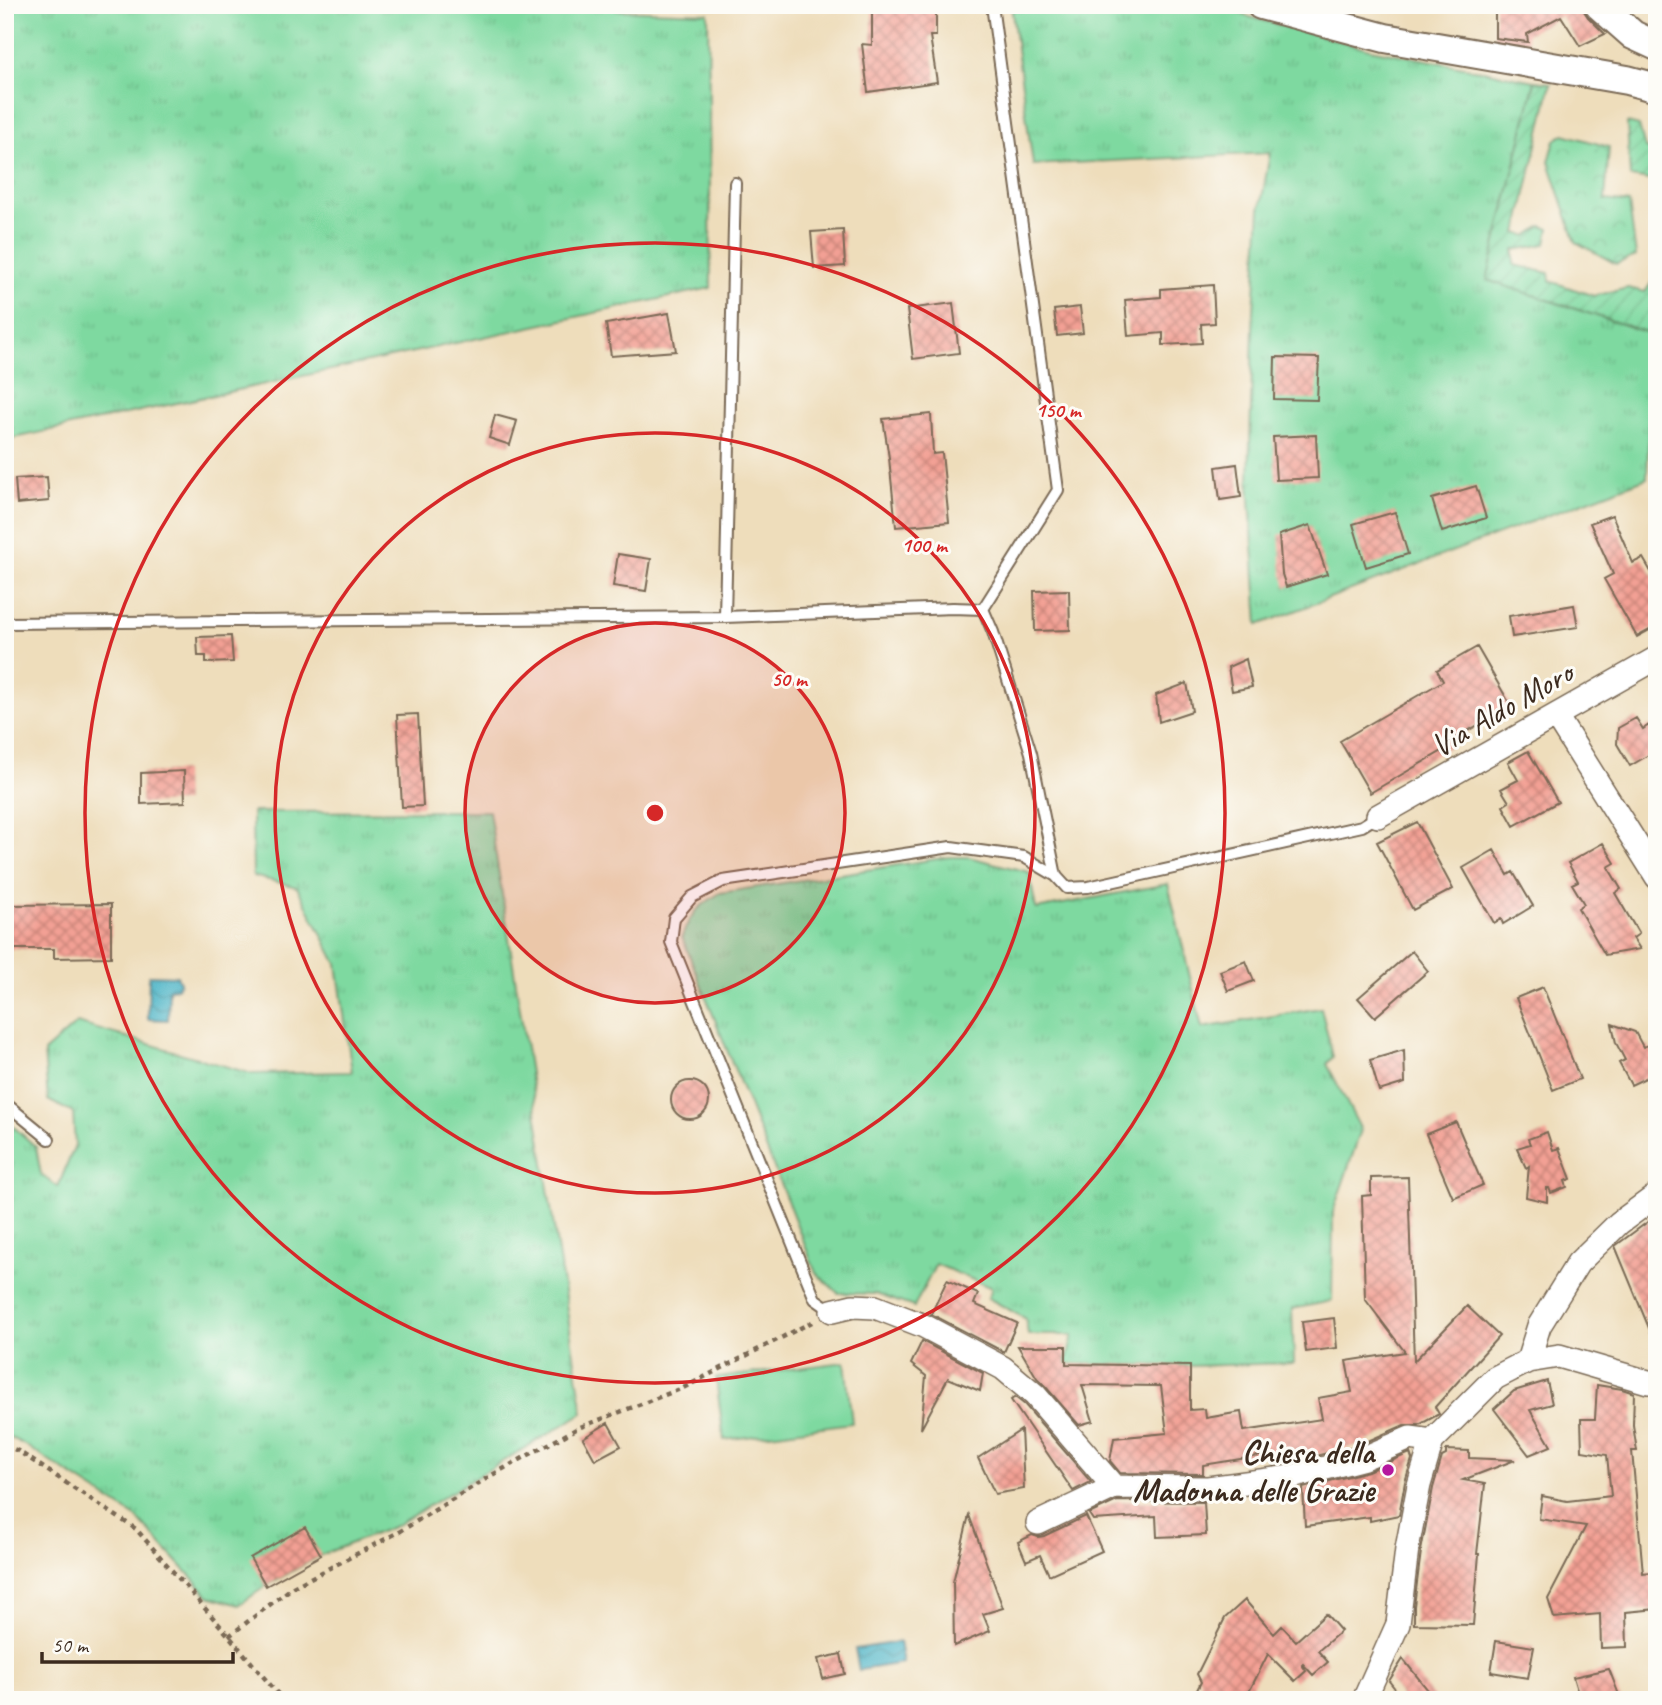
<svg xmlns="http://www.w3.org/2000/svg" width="1662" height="1705" viewBox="0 0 1662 1705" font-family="Caveat,sans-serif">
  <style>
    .grass { fill: url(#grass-tufts); stroke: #5c825f; stroke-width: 2 }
    .park { fill: url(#park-crowns); stroke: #5c825f; stroke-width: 2 }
    .garden { fill: url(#garden-furrows); stroke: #5c825f; stroke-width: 2 }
    .pitch { fill: #7ed9a0; stroke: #5c825f; stroke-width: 2 }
    .water { fill: url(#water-waves); stroke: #426e72; stroke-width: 2 }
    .building { fill: url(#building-cross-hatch) }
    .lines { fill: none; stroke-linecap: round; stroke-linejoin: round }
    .service-casing { stroke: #7a6955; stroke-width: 14 }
    .minor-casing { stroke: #7a6955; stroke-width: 26 }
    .tertiary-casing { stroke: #7a6955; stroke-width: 32 }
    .path { stroke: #7a6955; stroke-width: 4.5; stroke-dasharray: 5 5; stroke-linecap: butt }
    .service { stroke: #fff; stroke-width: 10 }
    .minor { stroke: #fff; stroke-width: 23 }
    .tertiary { stroke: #fff; stroke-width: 28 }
    .ring { fill: none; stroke: #d62828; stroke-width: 3.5 }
    .poi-dot { fill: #b5179e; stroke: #fdfcf7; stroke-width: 2.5 }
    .labels { text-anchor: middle; stroke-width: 6; stroke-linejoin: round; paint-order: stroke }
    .street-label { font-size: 33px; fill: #3b2a1e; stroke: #fdfcf7 }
    .poi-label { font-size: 33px; font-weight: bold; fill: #3b2a1e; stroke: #fdfcf7; text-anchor: end }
    .centre { fill: #d62828; stroke: #fdfcf7; stroke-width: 3.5 }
    .ring-label { font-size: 21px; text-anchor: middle; font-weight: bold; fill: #d62828; stroke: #fdfcf7; stroke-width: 6; stroke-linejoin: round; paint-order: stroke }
  </style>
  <defs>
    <pattern id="grass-tufts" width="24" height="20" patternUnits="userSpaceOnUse" patternTransform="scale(1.75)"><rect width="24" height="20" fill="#7ed9a0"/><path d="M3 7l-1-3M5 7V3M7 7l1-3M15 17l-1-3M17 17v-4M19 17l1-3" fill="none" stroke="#6eba89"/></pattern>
    <pattern id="park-crowns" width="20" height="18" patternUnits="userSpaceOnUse" patternTransform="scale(1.75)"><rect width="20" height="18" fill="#7ed9a0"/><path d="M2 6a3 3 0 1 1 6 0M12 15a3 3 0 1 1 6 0" fill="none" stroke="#6eba89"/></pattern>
    <pattern id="garden-furrows" width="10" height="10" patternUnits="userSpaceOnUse" patternTransform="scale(1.75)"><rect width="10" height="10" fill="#7ed9a0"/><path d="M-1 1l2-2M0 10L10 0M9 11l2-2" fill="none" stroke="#6eba89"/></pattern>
    <pattern id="water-waves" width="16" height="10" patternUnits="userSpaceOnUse" patternTransform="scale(1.75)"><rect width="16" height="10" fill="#48b3c6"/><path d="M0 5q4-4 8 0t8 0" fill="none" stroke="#3d92a0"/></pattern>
    <pattern id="building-cross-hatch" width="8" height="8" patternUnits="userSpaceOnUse" patternTransform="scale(1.75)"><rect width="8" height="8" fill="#f3a094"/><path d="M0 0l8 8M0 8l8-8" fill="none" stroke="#c68378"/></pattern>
  </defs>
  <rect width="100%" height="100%" fill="#fdfcf7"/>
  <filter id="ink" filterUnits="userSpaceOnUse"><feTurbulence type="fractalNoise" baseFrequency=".0143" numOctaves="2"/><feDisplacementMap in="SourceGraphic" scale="14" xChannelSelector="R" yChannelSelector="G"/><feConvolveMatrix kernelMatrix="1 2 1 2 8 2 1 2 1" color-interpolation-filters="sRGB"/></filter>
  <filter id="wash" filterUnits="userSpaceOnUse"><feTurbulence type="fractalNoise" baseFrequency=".00686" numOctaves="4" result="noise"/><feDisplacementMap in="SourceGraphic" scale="28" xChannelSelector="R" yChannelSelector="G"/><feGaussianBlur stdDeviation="1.57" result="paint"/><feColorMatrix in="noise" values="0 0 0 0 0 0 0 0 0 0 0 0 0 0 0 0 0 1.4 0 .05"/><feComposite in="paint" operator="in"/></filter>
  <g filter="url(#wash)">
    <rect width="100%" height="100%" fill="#edb"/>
    <path class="grass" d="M5 5H617L616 10 708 13 711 288 5 440Z
      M1011 5H1226L1246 16 1370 49 1535 81 1488 280 1652 334 1647 478 1258 625 1249 483 1253 328 1260 210 1270 153 1033 165Z
      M489 811 583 1413 395 1526 321 1555 266 1586 239 1605 209 1596 137 1518 23 1444 5 1435V1119L36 1147 41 1175 58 1187 75 1145 73 1113 48 1100 44 1052 77 1023 252 1074 352 1072 337 964 297 887 253 876 252 812Z
      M949 857H969L1029 872 1036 909 1168 884 1202 1028 1321 1008 1333 1057 1327 1064 1361 1130 1333 1212 1332 1301 1292 1309 1294 1363 1190 1366 1066 1364 1073 1335H1028L1026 1319 988 1298 992 1288 936 1264 914 1307 876 1294 838 1293 816 1273 682 937C690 913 699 906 720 893Z"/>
    <path class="park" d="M1564 134 1609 147 1605 200 1629 203 1636 256 1616 264 1576 242 1549 162 1555 140Z"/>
    <path class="garden" d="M1535 81 1551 83 1517 233 1527 236 1542 226 1549 229 1546 244 1514 250V265L1549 273 1550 281 1594 296 1628 288 1645 292 1657 275V318L1652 334 1487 280Z
      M1627 123 1639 126 1645 148 1657 153V181L1630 177Z"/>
    <path class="pitch" d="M845 1362 852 1423 724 1440 716 1378Z"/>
    <path class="water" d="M149 975 177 976 180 982 177 988 169 989 168 1020 148 1019Z
      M899 1642 903 1663 859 1670 855 1649Z"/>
    <g id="blocks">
      <path class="building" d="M872 5H936V36H930L937 82 868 92 862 44 872 45Z
        M1495 5H1583L1584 11 1588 17 1605 34 1580 46 1561 16 1527 34 1528 42 1495 38Z
        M843 230 845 266 814 268 811 232Z
        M1213 285 1215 323 1201 324 1202 343 1163 345V333L1128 336 1125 300 1161 297V289Z
        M953 303 959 353 913 359 907 309Z
        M1080 307 1083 333 1057 336 1054 310Z
        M669 313 676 351 611 356 606 324Z
        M1275 357 1319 358 1317 400 1274 399Z
        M931 414 933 454 942 453 949 522 896 527 889 458 883 419Z
        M495 415 517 421 510 445 489 438Z
        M1316 435 1318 478 1276 480 1273 437Z
        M1237 464 1241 497 1220 500 1216 467Z
        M47 477 49 501 17 504 15 479Z
        M1476 486 1486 518 1442 532 1432 499Z
        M1395 512 1408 554 1366 567 1353 524Z
        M1612 515 1633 563 1643 558 1657 582V626L1637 637 1604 579 1613 574 1590 523Z
        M1310 525 1327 574 1286 587 1282 574 1279 535Z
        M618 554 651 559 646 591 613 586Z
        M1069 590 1070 630 1035 631 1034 591Z
        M1574 605 1578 627 1512 637 1509 616Z
        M231 636 233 662 206 663V656H198L197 637Z
        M1477 647 1511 706 1447 743 1449 747 1370 793 1340 741 1443 681 1437 670Z
        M1246 659 1252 687 1232 691 1228 667Z
        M1187 683 1192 711 1159 722 1156 695Z
        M418 714 423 806 402 807 397 715Z
        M1636 718 1643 729 1649 725 1657 738V750L1630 766 1617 744 1618 728Z
        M1528 751 1558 802 1514 826 1503 806 1509 802 1501 789 1518 780 1508 762Z
        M184 771 185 802 141 804V773Z
        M1417 822 1453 889 1413 910 1377 842Z
        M1603 843 1615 863 1608 867 1621 889 1615 893 1639 934 1633 938 1640 949 1605 955 1578 908 1584 904 1572 884 1578 881 1568 863Z
        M1494 850 1508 875 1513 872 1533 906 1503 924 1501 919 1494 923 1463 868Z
        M111 904V957L54 958V949H6V905Z
        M1412 951 1428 971 1375 1017 1358 998Z
        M1246 961 1254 981 1228 991 1220 971Z
        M1543 987 1580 1079 1553 1090 1516 998Z
        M1612 1024 1635 1032 1643 1047 1648 1045 1657 1062 1650 1066 1654 1074 1631 1085 1619 1063 1625 1060 1616 1043Z
        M1404 1050 1405 1083 1379 1091 1370 1060Z
        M671 1100a19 19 0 1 1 38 0a19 19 0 1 1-38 0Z
        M1456 1122 1483 1185 1453 1198 1426 1134Z
        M1547 1132 1553 1150 1559 1148 1571 1179 1565 1181 1567 1187 1551 1193 1549 1188H1547V1202L1526 1197 1529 1166 1526 1168 1517 1148 1530 1144 1528 1139Z
        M1408 1177 1414 1361 1467 1306 1499 1336 1435 1407 1439 1414 1419 1425H1404L1359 1445 1288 1463 1274 1465 1272 1454 1203 1465V1474L1120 1473 1110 1461 1114 1438 1167 1433 1161 1386 1082 1385 1093 1421 1079 1425 1045 1386 1037 1378 1018 1346H1066V1364L1190 1366V1410L1205 1409 1206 1418 1241 1412 1244 1431 1322 1419 1318 1398 1352 1392 1346 1361 1405 1352 1365 1299 1362 1196 1371 1195V1178Z
        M1657 1215V1345H1656L1615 1246Z
        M947 1280 978 1294 974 1304 1017 1323 1004 1352 931 1314Z
        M1334 1318 1337 1348 1306 1352 1302 1322Z
        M922 1341 983 1373 980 1391 948 1378 921 1429 926 1376 911 1364Z
        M1547 1381 1552 1404 1530 1410 1551 1446 1529 1455 1494 1409 1514 1391Z
        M1597 1385 1622 1389 1634 1393 1633 1425 1637 1451H1632L1643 1573 1652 1572 1651 1584 1657 1583V1609L1626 1612 1627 1647 1601 1648 1600 1614 1554 1618 1548 1599 1586 1526 1539 1519 1542 1496 1567 1501 1611 1496 1607 1455 1582 1451 1581 1419H1595Z
        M1015 1397 1025 1405 1091 1482 1073 1491 1011 1400Z
        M608 1423 621 1446 595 1460 583 1438Z
        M1021 1430 1024 1489 995 1494 978 1458Z
        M1446 1450 1469 1451V1458L1515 1460 1463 1480 1485 1484 1477 1554H1479L1473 1625 1414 1624V1606L1421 1551 1433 1488 1442 1457 1446 1455Z
        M1410 1453 1412 1459 1405 1482 1399 1515 1370 1521V1517L1305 1526 1303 1488 1368 1471Z
        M1117 1501 1204 1502 1206 1535 1157 1537 1156 1516 1093 1520 1089 1514Z
        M969 1515 1003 1608 983 1614 990 1631 954 1646 953 1582Z
        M1086 1516 1102 1551 1049 1575 1040 1555 1026 1561 1018 1542 1032 1535 1038 1537 1044 1536Z
        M305 1527 321 1555 266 1586 250 1558Z
        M1245 1600 1274 1634 1282 1626 1296 1641 1326 1614 1341 1631 1318 1651 1328 1662 1313 1675 1303 1664 1302 1665 1306 1671 1295 1681 1268 1654 1245 1700H1192L1201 1682 1197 1674 1225 1618Z
        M1496 1641 1534 1647 1528 1678 1491 1672Z
        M841 1654 845 1674 823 1679 818 1659Z
        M1403 1659 1436 1700H1404L1389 1681Z
        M1609 1669 1621 1700H1580L1573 1677Z"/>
    </g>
  </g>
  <g filter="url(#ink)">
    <use href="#blocks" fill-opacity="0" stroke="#7a6955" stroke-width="2"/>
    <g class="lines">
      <defs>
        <path id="service" d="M983 609 1058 490 992 5
          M725 617 735 183
          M5 623 725 617 953 608 983 609 993 632 1031 753 1056 876 1067 888 1088 887 1362 826 1378 816
          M5 1103 49 1139
          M832 1311 815 1299 671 942 674 918 692 897 723 881 951 847 1024 857 1056 876"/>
        <path id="minor" d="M1556 716 1657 877
          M1378 816 1657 658
          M832 1311 853 1306 875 1307 924 1326 1003 1368 1035 1395 1114 1487 1208 1488 1291 1477 1364 1458 1410 1438 1432 1441
          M1528 1361 1539 1326 1578 1263 1619 1223 1657 1195
          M1038 1523 1114 1487
          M1364 1700 1398 1624 1407 1549 1419 1485 1432 1441 1495 1378 1528 1361 1559 1356 1648 1382H1657"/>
        <path id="tertiary" d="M1261 5 1385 38 1627 80 1657 88
          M1599 5 1633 35 1657 46"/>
      </defs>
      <use href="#service" class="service-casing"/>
      <use href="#minor" class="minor-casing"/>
      <use href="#tertiary" class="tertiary-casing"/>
      <path class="path" d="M5 1445 18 1451 136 1529 229 1636 283 1700
        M229 1636 293 1587 399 1532 492 1475 578 1428 683 1388 812 1322"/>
      <use href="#service" class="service"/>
      <use href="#minor" class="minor"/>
      <use href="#tertiary" class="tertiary"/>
    </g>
  </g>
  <circle cx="655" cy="813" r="190" fill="#d62828" fill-opacity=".12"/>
  <g class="ring">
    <circle cx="655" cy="813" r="190"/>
    <circle cx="655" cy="813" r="380"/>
    <circle cx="655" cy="813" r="570"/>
  </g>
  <circle class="poi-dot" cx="1388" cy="1470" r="7"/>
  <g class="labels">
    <g class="street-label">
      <text transform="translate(1501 708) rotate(-30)" y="12">Via Aldo Moro</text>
    </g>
    <g class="poi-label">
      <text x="1374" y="1463">Chiesa della<tspan x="1374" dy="38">Madonna delle Grazie</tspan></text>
    </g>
  </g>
  <circle cx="655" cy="813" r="10" class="centre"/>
  <g class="ring-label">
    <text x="1058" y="417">150 m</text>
    <text x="924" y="552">100 m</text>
    <text x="789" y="686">50 m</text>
  </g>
  <rect width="1662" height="1705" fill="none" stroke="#fdfcf7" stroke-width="28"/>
  <path d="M42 1652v10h191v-10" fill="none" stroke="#3b2a1e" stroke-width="3.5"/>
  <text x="52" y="1652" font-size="21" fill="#3b2a1e" stroke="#fdfcf7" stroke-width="5" paint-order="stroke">50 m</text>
</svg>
